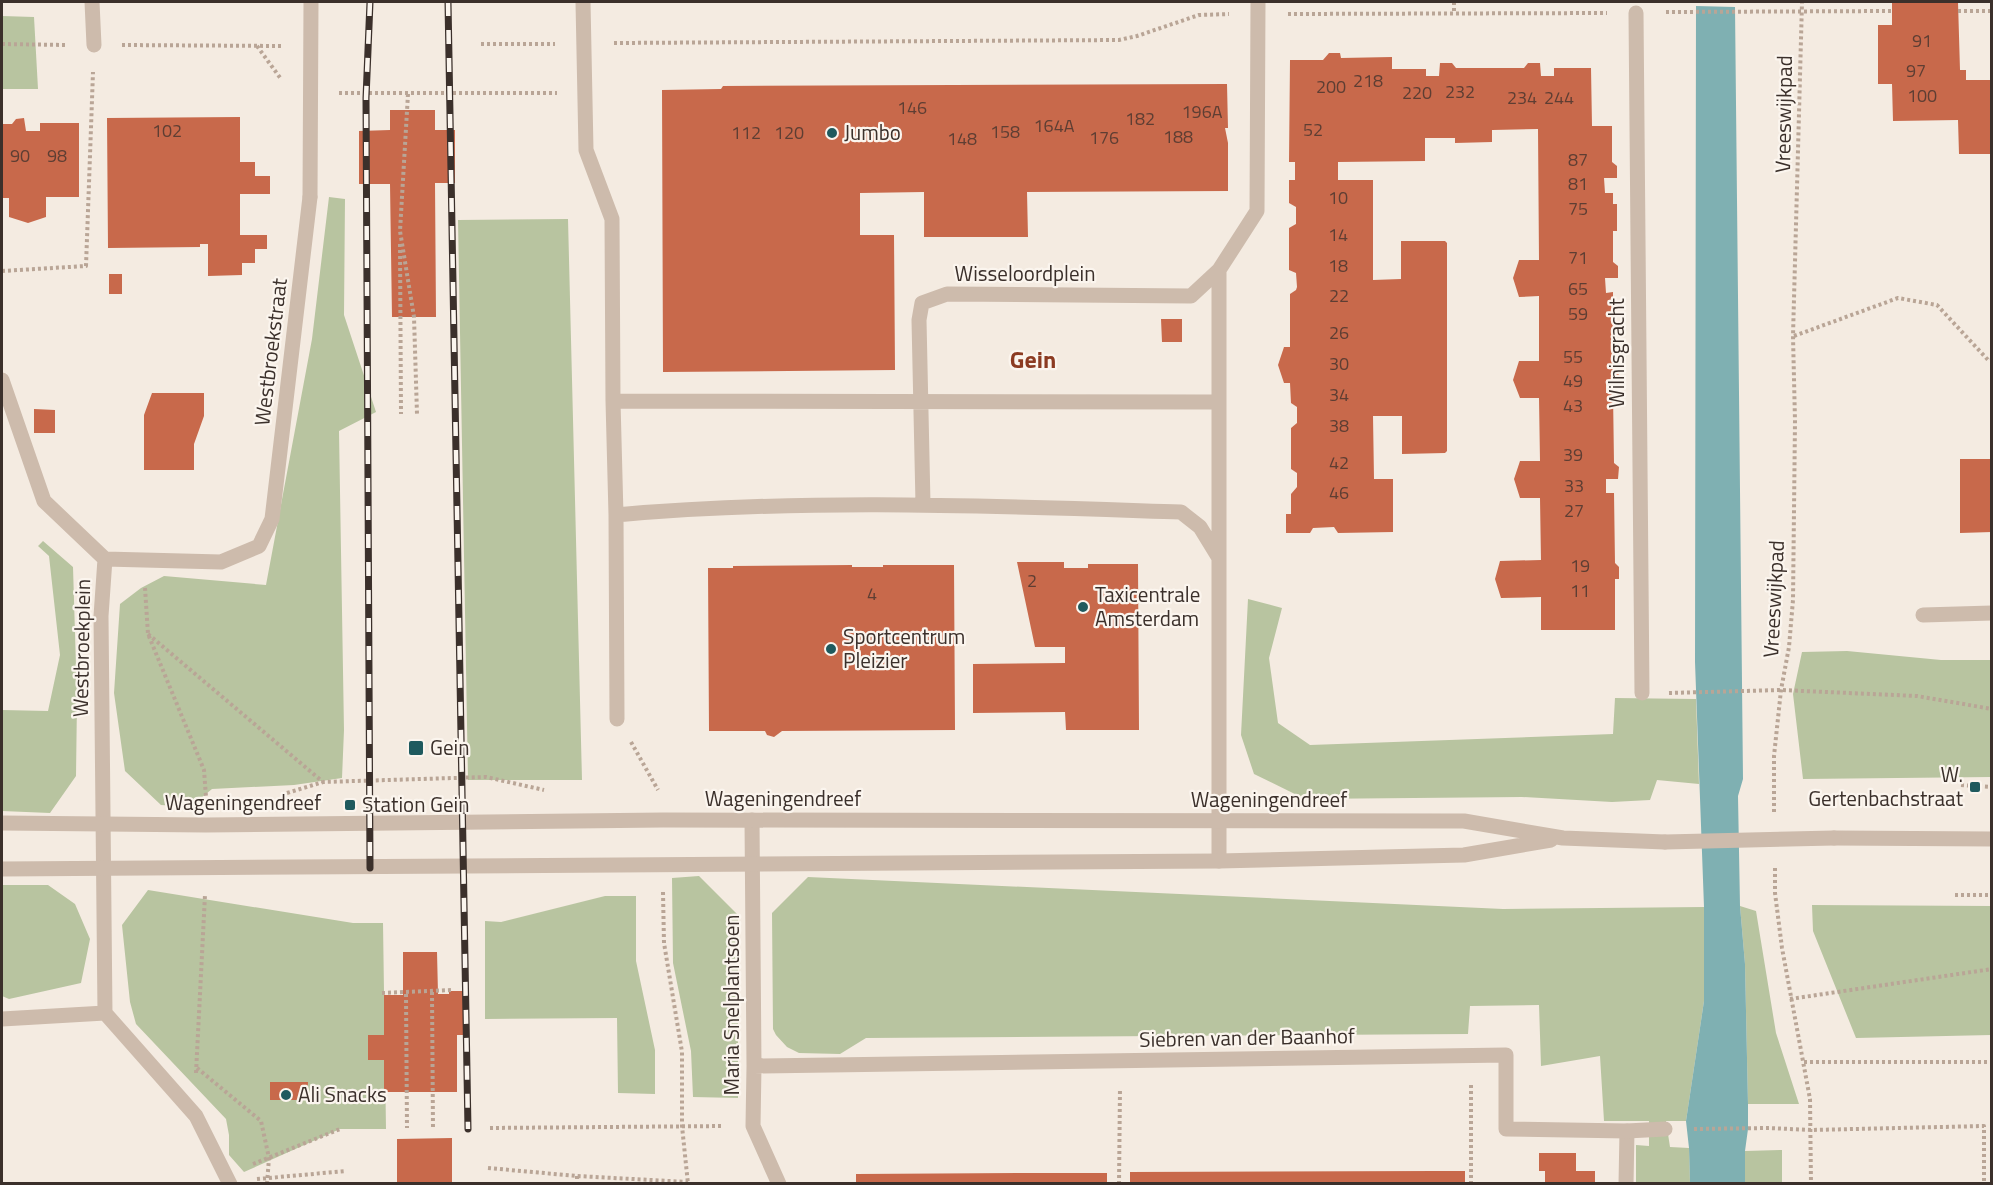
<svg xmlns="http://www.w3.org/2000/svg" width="1993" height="1185" viewBox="0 0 1993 1185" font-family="'Titillium Web',sans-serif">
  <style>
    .green { fill: #b8c4a0 }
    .water { fill: #7fb0b2 }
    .building { fill: #c8694b }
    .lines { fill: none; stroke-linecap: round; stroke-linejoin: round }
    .path { stroke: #b9a596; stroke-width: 4; stroke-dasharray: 3 3; stroke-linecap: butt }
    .pedestrian { stroke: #cdbbac; stroke-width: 15 }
    .minor { stroke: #cdbbac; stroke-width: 15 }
    .tertiary { stroke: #cdbbac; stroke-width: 15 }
    .rail-casing { stroke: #3b302b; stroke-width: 7 }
    .rail { stroke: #fbf5ee; stroke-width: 4.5; stroke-dasharray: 14; stroke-linecap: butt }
    .minor-bridge { stroke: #cdbbac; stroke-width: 15 }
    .tertiary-bridge { stroke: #cdbbac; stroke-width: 15 }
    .poi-dot { fill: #1f5a5e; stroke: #fbf5ee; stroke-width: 2 }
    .labels { text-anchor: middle; stroke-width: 4.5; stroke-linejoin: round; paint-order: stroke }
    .number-label { font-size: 18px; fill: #5e3e33 }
    .street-label { font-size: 21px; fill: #3b302b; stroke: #fbf5ee }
    .poi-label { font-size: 21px; fill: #3b302b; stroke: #fbf5ee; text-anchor: start }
    .quarter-label { font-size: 24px; font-weight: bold; fill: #8c3b22; stroke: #fbf5ee }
  </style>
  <rect width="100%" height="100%" fill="#f4ebe1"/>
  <path class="green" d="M2 16 34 17 38 89H2Z
    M329 197 345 199 344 315 376 412 339 431 344 730 342 778 294 785 212 789 190 807 161 805 125 771 114 693 120 604 141 588 164 576 266 585 312 339Z
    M568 219 582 780H468L458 220Z
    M43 541 73 567 77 700 76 776 50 813 2 811V710L48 711 60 655 49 556 38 546Z
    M1248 599 1282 608 1269 658 1278 723 1310 745 1613 734 1615 698 1696 699 1699 784 1657 780 1650 800 1612 802 1522 797 1305 799 1254 774 1241 735Z
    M1847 651 1941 660H1991V777L1803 779 1793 694 1802 652Z
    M699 876 738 915V1098L693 1097 691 1051 673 963 672 878Z
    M808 877 1503 909 1704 907V1001L1686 1121H1666L1670 1147 1689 1148 1690 1183H1636V1145L1649 1146V1121H1604L1600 1056 1541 1066 1539 1005 1470 1006 1468 1034 866 1038 840 1054 799 1053 787 1047 776 1035 773 1029 772 913Z
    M2 885H48L75 904 90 939 81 983 9 999 2 996Z
    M148 890 353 923H383L386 1129H340L244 1172 229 1155V1135L226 1119 136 1024 130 1002 122 925Z
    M605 896H636V961L655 1050V1094L618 1093 617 1018 485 1019V921L501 922Z
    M1812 905 1991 906V1035L1856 1038 1813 931Z
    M1740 906 1756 911 1776 1033 1799 1104H1748L1745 964Z
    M1782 1150V1183H1745V1151Z"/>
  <path class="water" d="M1696 6 1735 7 1743 779 1738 796 1740 906 1745 964 1748 1104V1129L1745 1151V1183H1690L1689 1148 1686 1121 1704 1001V907L1695 662Z"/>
  <path class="building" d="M1892 2H1958L1960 70H1966V80H1992V154H1959L1958 120 1893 121 1892 84H1878V25H1892Z
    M1329 53H1340L1341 58 1392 57V69H1426V76H1439L1440 63H1452L1456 68H1524L1528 63H1540L1541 76H1554V68H1591L1592 126H1612V162L1617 166V178H1604L1605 193H1613V204H1617V231H1613V262L1618 266V278H1605L1606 293 1613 292V363L1618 367 1619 378 1606 380V393H1613L1614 463 1619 467 1618 479H1606V493H1614L1615 563 1619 567V579H1615V630H1541V597L1501 598 1495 579 1500 561 1541 560 1540 498H1520L1514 479 1520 461H1540L1539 398H1520L1513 380 1519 361H1539V296L1519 297 1513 278 1519 260H1539L1538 129 1492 130V142L1455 143V138H1425V161L1338 162V180H1373V280L1401 279V241H1445L1447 243V451L1445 453 1402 454V416H1373L1374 479H1393V532L1338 533 1334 527 1313 528 1310 533H1286V514H1291V494L1297 487V473L1291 469V428L1297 423V407L1291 403 1290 383H1284L1278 365 1284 347H1290V294L1296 290 1297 287 1296 273 1289 270V228L1296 224V207L1289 203V180H1295V162H1289L1290 60H1323Z
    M1227 84 1228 128H1225L1228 143V191L1027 192 1028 237H924V192L860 193V235H894L895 370 663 372 662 90 721 89 723 86Z
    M390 110H435V130H455V183H435L436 317H392L390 184H359V131L390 130Z
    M240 117V162H255V176H270V194H240V235H267V249H255V263H242V275L208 276V244H200V247L108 248 107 118Z
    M24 118 26 131H40V123H79V197H46V217L28 223 9 217V198H2V124H12L16 119Z
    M109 274H122V294H109Z
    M1161 319H1182V342H1162Z
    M152 393H204V416L194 444V470H144V415Z
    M34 409 55 410V433H34Z
    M1960 459H1992V532L1960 533Z
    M1017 562H1064V568H1088V564H1138L1139 730H1066L1065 712 973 713V664L1065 663V647H1035Z
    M852 565V567H883V565H954L955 730 782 731 774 737 767 735 765 731H709L708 568H733V566Z
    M403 952H437L438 994H449V991H467L468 1035H457V1092H384V1060H368V1035H384V995H403Z
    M270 1082H308L307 1100H270Z
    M452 1138V1184H397V1139Z
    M1539 1153H1576V1171H1595V1184H1545V1171H1539Z
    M1437 1171H1465V1184H1130V1172Z
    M1023 1173H1107V1184H856V1174Z"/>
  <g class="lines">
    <path class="path" d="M1454 2V13
      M1958 11H1992
      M1666 12 1892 11
      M1288 14 1607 13
      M614 43 1119 40 1137 36 1199 15 1229 14
      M2 44 66 45
      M481 44H555
      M122 45 282 46
      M257 46 281 79
      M339 93H557
      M408 94 400 231 414 317 417 414
      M400 244 401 414
      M2 271 86 266 93 72
      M1794 336 1898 298 1937 305 1989 361 1992 360
      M145 588 148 634 204 770 206 797
      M148 634 323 782 486 777 544 790
      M1669 693 1781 690 1917 696 1992 709
      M631 742 658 790
      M1961 785 1992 787
      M287 793 323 782
      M1774 812V756L1781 690 1789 647 1793 600 1795 421 1793 336 1802 2
      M1775 868V893L1782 948 1810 1099 1811 1184
      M663 892 664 943 682 1052V1126L688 1184
      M1955 895H1992
      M432 992 433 1129
      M382 993 453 990
      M406 994 407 1128
      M1790 999 1992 969
      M1804 1062H1992
      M197 1068 261 1121 269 1158 267 1184
      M196 1073 205 895
      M490 1128 724 1126
      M1694 1129 1769 1128 1811 1130 1984 1126V1184
      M253 1164 340 1129
      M488 1168 577 1176 688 1182
      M577 1176V1184
      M257 1179 346 1171
      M1119 1184 1120 1088
      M1471 1184V1084"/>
    <path class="pedestrian" d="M92 2 94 45
      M1636 13 1642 693
      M1626 1184 1627 1131"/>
    <path class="minor" d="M583 2 586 150 612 219 613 401 616 515
      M2 380 44 501 105 559 101 616 105 1013 196 1116 230 1184
      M613 401 1219 402
      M923 504 919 320 922 303 947 294 1191 296 1219 270
      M105 559 221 562 259 546 272 519 310 197
      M1923 615 1992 613
      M617 719 616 515C804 498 993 506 1181 512L1200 527 1219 558
      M752 820 754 1066 753 1126 779 1184
      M1219 861V270L1257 211 1258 2
      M2 1019 105 1013
      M754 1066 1506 1055V1129L1627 1131 1665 1129"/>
    <path class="tertiary" d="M2 823 206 825 663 820 1464 821 1563 838 1665 842
      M1834 838 1992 839
      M2 869 1219 861 1464 855 1551 840"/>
    <defs>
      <path id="rail" d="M370 2 366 98 370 868
        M448 2 468 1129"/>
    </defs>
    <use href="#rail" class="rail-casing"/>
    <use href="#rail" class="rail"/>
    <path class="minor-bridge" d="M310 197 311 2"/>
    <path class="tertiary-bridge" d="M1665 842 1834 838"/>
  </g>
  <g class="poi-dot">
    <circle cx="832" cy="133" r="6"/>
    <circle cx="1083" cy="607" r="6"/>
    <circle cx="831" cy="649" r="6"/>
    <rect x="408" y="740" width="16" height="16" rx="3"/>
    <rect x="1969" y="781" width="12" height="12" rx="3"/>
    <rect x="344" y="799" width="12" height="12" rx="3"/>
    <circle cx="286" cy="1095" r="6"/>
  </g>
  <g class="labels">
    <g class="number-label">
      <text x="1922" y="47">91</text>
      <text x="1916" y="77">97</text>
      <text x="1368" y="87">218</text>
      <text x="1331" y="93">200</text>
      <text x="1460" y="98">232</text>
      <text x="1417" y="99">220</text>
      <text x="1922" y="102">100</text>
      <text x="1522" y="104">234</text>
      <text x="1559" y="104">244</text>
      <text x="912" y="114">146</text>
      <text x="1202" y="118">196A</text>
      <text x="1140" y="125">182</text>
      <text x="1054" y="132">164A</text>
      <text x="1313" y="136">52</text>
      <text x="167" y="137">102</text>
      <text x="1005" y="138">158</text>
      <text x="746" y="139">112</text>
      <text x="789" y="139">120</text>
      <text x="1178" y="143">188</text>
      <text x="1104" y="144">176</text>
      <text x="962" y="145">148</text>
      <text x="20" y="162">90</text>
      <text x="57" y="162">98</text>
      <text x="1578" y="166">87</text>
      <text x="1578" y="190">81</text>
      <text x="1338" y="204">10</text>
      <text x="1578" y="215">75</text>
      <text x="1338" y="241">14</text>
      <text x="1578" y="264">71</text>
      <text x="1338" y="272">18</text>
      <text x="1578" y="295">65</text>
      <text x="1339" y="302">22</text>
      <text x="1578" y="320">59</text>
      <text x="1339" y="339">26</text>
      <text x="1573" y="363">55</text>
      <text x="1339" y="370">30</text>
      <text x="1573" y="387">49</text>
      <text x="1339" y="401">34</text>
      <text x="1573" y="412">43</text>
      <text x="1339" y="432">38</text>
      <text x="1573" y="461">39</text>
      <text x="1339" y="469">42</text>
      <text x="1574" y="492">33</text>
      <text x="1339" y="499">46</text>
      <text x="1574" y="517">27</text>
      <text x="1580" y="572">19</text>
      <text x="1032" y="587">2</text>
      <text x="1580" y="597">11</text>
      <text x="872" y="600">4</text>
    </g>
    <g class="street-label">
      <text transform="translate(1784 114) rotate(-89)" y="7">Vreeswijkpad</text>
      <text x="1025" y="281">Wisseloordplein</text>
      <text transform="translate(271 352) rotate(-83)" y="7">Westbroekstraat</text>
      <text transform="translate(1617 353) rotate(-90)" y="7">Wilnisgracht</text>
      <text transform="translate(1774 599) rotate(-87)" y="7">Vreeswijkpad</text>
      <text transform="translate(82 648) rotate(-89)" y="7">Westbroekplein</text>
      <text x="783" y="806">Wageningendreef</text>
      <text x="1269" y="807">Wageningendreef</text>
      <text x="243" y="810">Wageningendreef</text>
      <text transform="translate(732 1005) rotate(-90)" y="7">Maria Snelplantsoen</text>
      <text transform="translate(1247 1038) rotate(-1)" y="7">Siebren van der Baanhof</text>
    </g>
    <g class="poi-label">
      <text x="844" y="140">Jumbo</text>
      <text x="1095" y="602">Taxicentrale<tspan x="1095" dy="24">Amsterdam</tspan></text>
      <text x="843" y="644">Sportcentrum<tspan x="843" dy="24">Pleizier</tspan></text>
      <text x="430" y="755">Gein</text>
      <text x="1963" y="782" text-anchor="end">W.<tspan x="1963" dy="24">Gertenbachstraat</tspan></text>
      <text x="362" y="812">Station Gein</text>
      <text x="298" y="1102">Ali Snacks</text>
    </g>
    <g class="quarter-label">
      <text x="1033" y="368">Gein</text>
    </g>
  </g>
  <rect width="1993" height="1185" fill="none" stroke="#3b302b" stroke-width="6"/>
</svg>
